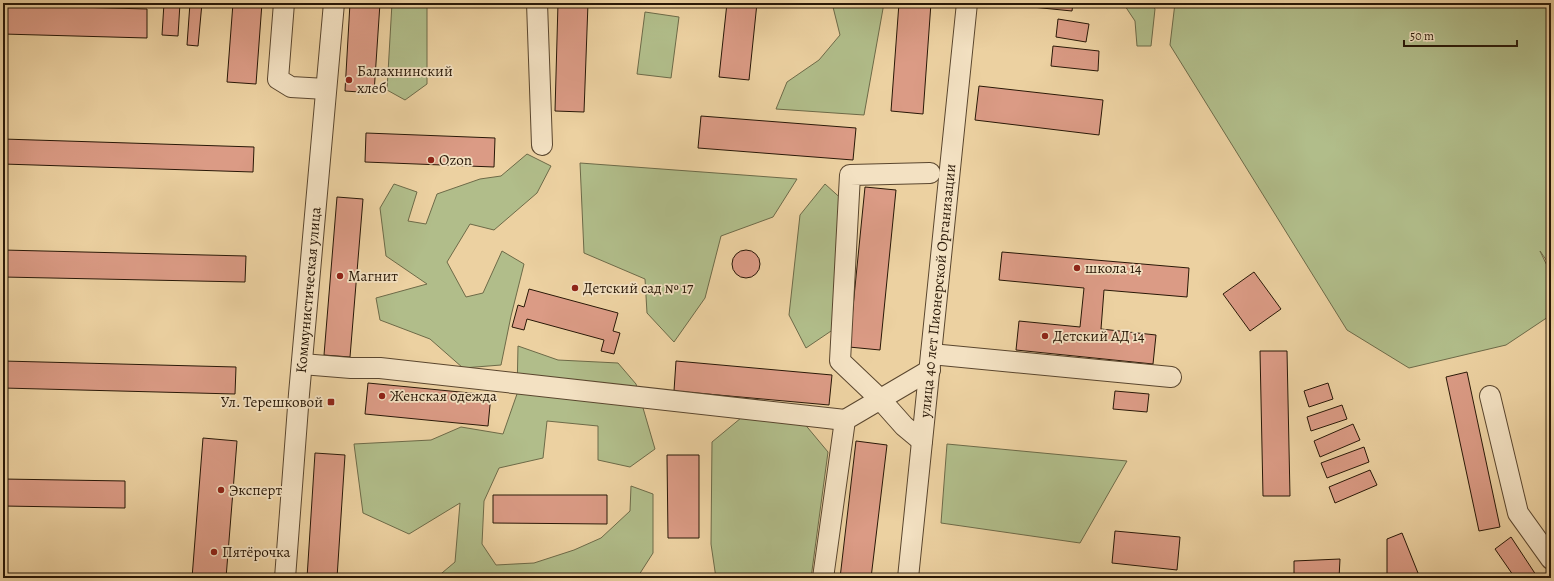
<svg xmlns="http://www.w3.org/2000/svg" width="1554" height="581" viewBox="0 0 1554 581" font-family="Alegreya,serif">
  <style>
    .green { fill: #b1bd8a; stroke: #6d6a48 }
    .building { fill: #db9b85; stroke: #291807 }
    .lines { fill: none; stroke-linecap: round; stroke-linejoin: round }
    .minor-casing { stroke: #5a462e; stroke-width: 22 }
    .minor { stroke: #f3e1c2; stroke-width: 20 }
    .poi-dot { fill: #8f2418; stroke: #f3e1c2; stroke-width: 1.5 }
    .labels { text-anchor: middle; stroke-width: 3.5; stroke-linejoin: round; paint-order: stroke }
    .poi-label { font-size: 15px; fill: #291807; stroke: #f3e1c2; text-anchor: start }
    .street-label { font-size: 15px; fill: #291807; stroke: #f3e1c2 }
  </style>
  <rect width="100%" height="100%" fill="#ecd1a1"/>
  <filter id="stains"><feTurbulence type="fractalNoise" baseFrequency=".005" numOctaves="4"/><feColorMatrix values="0 0 0 0 .2 0 0 0 0 .09 0 0 0 0 .02 0 0 0 .5 -.17"/></filter>
  <radialGradient id="worn" r=".72"><stop offset=".6" stop-color="#630" stop-opacity="0"/><stop offset="1" stop-color="#630" stop-opacity=".3"/></radialGradient>
  <path class="green" d="M392 3H427V84L405 100 387 90Z
    M832 3H884L864 115 776 109 787 82 819 60 840 35Z
    M1123 3H1151L1155 9 1151 46H1137L1135 21Z
    M1175 3H1551V267L1540 251 1551 274V315L1506 345 1409 368 1347 330 1170 45Z
    M645 12 679 17 671 78 637 74Z
    M527 154 551 166 537 193 494 230 470 224 447 262 466 297 483 293 502 251 524 264 511 316 501 365 463 368 430 339 380 320 376 298 427 284 386 256 380 208 394 184 417 192 408 221 426 224 437 194 480 179 501 176Z
    M580 163 797 179 773 217 721 236 705 298 674 342 647 313 645 279 584 253Z
    M825 184 846 203 837 327 806 348 789 315 800 215Z
    M518 346 558 360 618 363 636 384 655 449 630 467 598 460V426L547 421 543 458 499 468 484 501 482 544 496 565 534 563 574 550 601 538 630 511 631 486 653 494V553L637 578H436L455 562 460 503 409 534 363 513 354 444 431 440 461 427 503 434 517 394Z
    M747 413 803 422 828 452 811 578H716L711 544 712 442Z
    M947 444 1127 461 1080 543 941 523Z"/>
  <path class="building" d="M164 3H180L178 36 162 35Z
    M190 3H202L198 46 187 45Z
    M233 3H262L256 84 227 82Z
    M350 3H380L374 93 345 91Z
    M558 3H588L584 112 555 111Z
    M727 3H757L749 80 719 77Z
    M899 3H931L923 114 891 111Z
    M992 3H1073L1072 11Z
    M3 5 147 9V38L3 34Z
    M1058 19 1089 24 1086 42 1056 37Z
    M1053 46 1099 51 1098 71 1051 66Z
    M979 86 1103 100 1099 135 975 120Z
    M701 116 856 128 853 160 698 148Z
    M366 133 495 138 494 167 365 162Z
    M3 139 254 147 253 172 3 164Z
    M865 187 896 190 880 350 849 347Z
    M337 197 363 199 350 357 324 355Z
    M3 250 246 256 245 282 3 277Z
    M732 264a14 14 0 1 1 28 0a14 14 0 1 1-28 0Z
    M1002 252 1189 268 1187 297 1104 290 1101 329 1156 335 1153 364 1016 350 1019 321 1080 327 1084 288 999 280Z
    M1254 272 1281 309 1250 331 1223 294Z
    M529 289 618 313 613 331 620 333 614 354 601 351 604 340 527 319 524 330 512 327 518 305 524 307Z
    M1260 351H1287L1290 496H1263Z
    M3 361 236 367 235 394 3 388Z
    M676 361 832 375 829 405 674 391Z
    M1467 372 1500 527 1479 531 1446 377Z
    M368 383 491 395 488 426 365 414Z
    M1328 383 1333 399 1309 407 1304 391Z
    M1115 391 1149 394 1147 412 1113 409Z
    M1342 405 1347 419 1311 431 1307 417Z
    M1353 424 1360 440 1320 457 1314 441Z
    M203 438 237 441 226 578H192Z
    M856 441 887 445 871 578H840Z
    M1364 447 1369 462 1327 478 1321 463Z
    M315 453 345 455 337 578H307Z
    M667 455H699V538H668Z
    M1370 470 1377 485 1335 503 1329 487Z
    M3 479 125 481V508L3 506Z
    M493 495H607V524L493 523Z
    M1115 531 1180 537 1177 570 1112 563Z
    M1402 533 1420 578H1387V539Z
    M1511 537 1538 578H1510L1513 575 1495 549Z
    M1340 559 1339 578H1294V561Z"/>
  <g class="lines">
    <defs>
      <g id="minor">
        <path d="M284 3 278 79 291 87 326 89"/>
        <path d="M537 3 542 145"/>
        <path d="M931 354 1171 377"/>
        <path d="M302 364 351 368H380L845 420"/>
        <path d="M1490 396 1518 513 1551 559"/>
        <path d="M922 441 904 426 880 399 840 361 850 175 930 173"/>
        <path id="s1" d="M285 578 299 394 334 3"/>
        <path d="M823 578 845 420 930 370"/>
        <path id="s2" d="M908 578 967 3"/>
      </g>
    </defs>
    <use href="#minor" class="minor-casing"/>
    <use href="#minor" class="minor"/>
  </g>
  <g class="poi-dot">
    <circle cx="349" cy="80" r="4"/>
    <circle cx="431" cy="160" r="4"/>
    <circle cx="1077" cy="268" r="4"/>
    <circle cx="340" cy="276" r="4"/>
    <circle cx="575" cy="288" r="4"/>
    <circle cx="1045" cy="336" r="4"/>
    <circle cx="382" cy="396" r="4"/>
    <rect x="327" y="398" width="8" height="8" rx="2"/>
    <circle cx="221" cy="490" r="4"/>
    <circle cx="214" cy="552" r="4"/>
  </g>
  <g class="labels">
    <g class="poi-label">
      <text x="357" y="76">Балахнинский<tspan x="357" dy="17">хлеб</tspan></text>
      <text x="439" y="165">Ozon</text>
      <text x="1085" y="273">школа 14</text>
      <text x="348" y="281">Магнит</text>
      <text x="583" y="293">Детский сад № 17</text>
      <text x="1053" y="341">Детский АД 14</text>
      <text x="390" y="401">Женская одежда</text>
      <text x="323" y="407" text-anchor="end">Ул. Терешковой</text>
      <text x="229" y="495">Эксперт</text>
      <text x="222" y="557">Пятёрочка</text>
    </g>
    <g class="street-label">
      <text dy="5" stroke="none"><textPath href="#s1" startOffset="289">Коммунистическая улица</textPath></text>
      <text dy="5" stroke="none"><textPath href="#s2" startOffset="289">улица 40 лет Пионерской Организации</textPath></text>
    </g>
  </g>
  <rect width="1554" height="581" fill="none" stroke="#ecd1a1" stroke-width="16"/>
  <rect x="4" y="4" width="1546" height="573" fill="none" stroke="#291807" stroke-width="2"/>
  <rect x="8" y="8" width="1538" height="565" fill="none" stroke="#291807"/>
  <path d="M1404 40v6h113v-6" fill="none" stroke="#291807" stroke-width="2"/>
  <text x="1410" y="40" font-size="12" fill="#291807" stroke="#f3e1c2" stroke-width="3" paint-order="stroke">50 m</text>
  <rect width="100%" height="100%" filter="url(#stains)"/>
  <rect width="100%" height="100%" fill="url(#worn)"/>
</svg>
